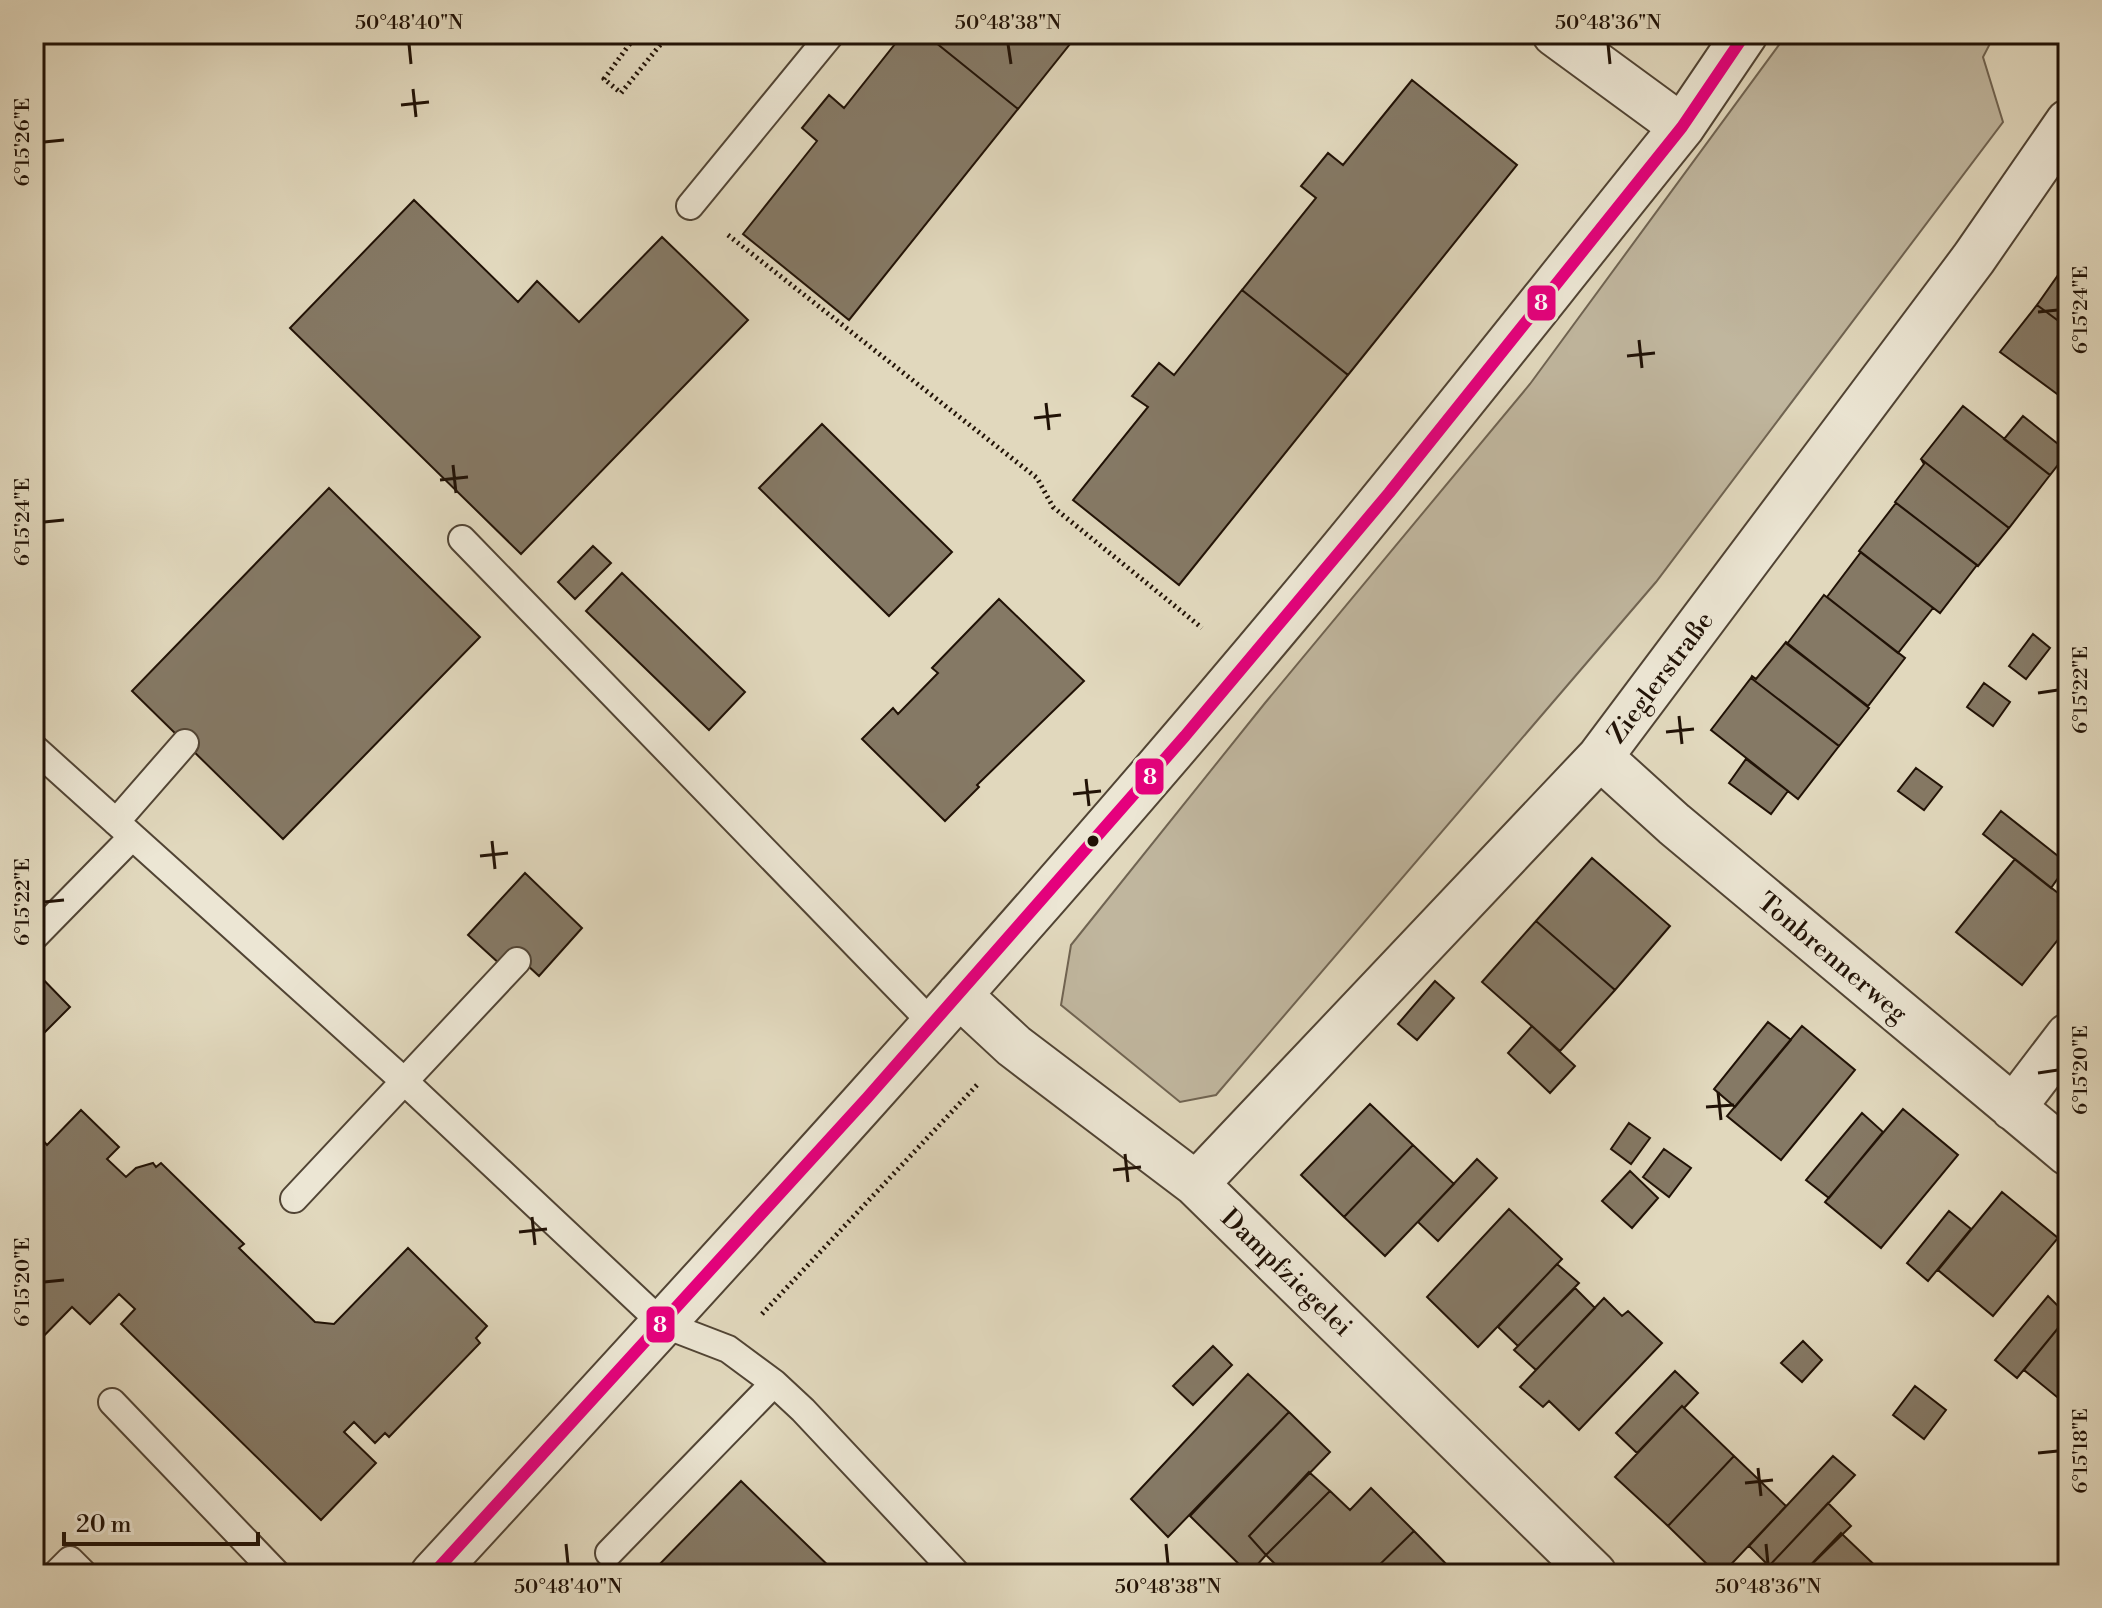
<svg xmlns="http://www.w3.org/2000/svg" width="2102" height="1608" viewBox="0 0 2102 1608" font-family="'Libre Bodoni',serif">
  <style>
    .green { fill: #c0b69e; stroke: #706452; stroke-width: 2 }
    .building { fill: #857965; stroke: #211206; stroke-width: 2 }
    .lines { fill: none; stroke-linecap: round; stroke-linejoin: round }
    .service-casing { stroke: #514434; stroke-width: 30 }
    .minor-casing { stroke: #514434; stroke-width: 48 }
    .path { stroke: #211206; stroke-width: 5; stroke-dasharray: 2 4; stroke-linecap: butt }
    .service { stroke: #ece6d4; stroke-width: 26 }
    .minor { stroke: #ece6d4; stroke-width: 44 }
    .bus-1-casing { stroke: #ece6d4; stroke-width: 18 }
    .bus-1 { stroke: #e5007d; stroke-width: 12 }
    .ticks { fill: none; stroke: #211206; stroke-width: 3 }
    .bus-dot { fill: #211206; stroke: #ece6d4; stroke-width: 3 }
    .labels { text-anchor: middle; stroke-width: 8; stroke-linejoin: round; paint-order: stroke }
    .street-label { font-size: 26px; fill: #211206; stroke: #ece6d4 }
    .line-badge { stroke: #ece6d4; stroke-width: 3 }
    .badge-label { font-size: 22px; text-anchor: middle; font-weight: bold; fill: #fff }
    .neatline { fill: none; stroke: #211206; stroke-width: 3 }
    .ticks-label { font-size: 20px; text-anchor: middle; fill: #211206 }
  </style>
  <rect width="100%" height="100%" fill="#e1d8bd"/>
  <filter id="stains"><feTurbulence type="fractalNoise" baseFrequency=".0025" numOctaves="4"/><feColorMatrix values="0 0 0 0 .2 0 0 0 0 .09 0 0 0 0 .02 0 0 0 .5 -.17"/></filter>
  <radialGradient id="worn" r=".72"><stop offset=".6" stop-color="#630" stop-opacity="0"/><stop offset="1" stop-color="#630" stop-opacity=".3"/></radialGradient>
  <path class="green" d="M1787 34H1995L1983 57 2003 122 1656 582 1216 1095 1180 1102 1061 1005 1071 945 1265 703 1530 384Z"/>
  <path class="building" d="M903 34H925L1018 109 849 320 743 234 817 141 802 128 829 95 844 108Z
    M925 34H1078L1018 109Z
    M1412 80 1517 165 1348 375 1242 290 1316 198 1301 186 1328 153 1343 165Z
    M414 200 518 302 537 281 579 322 662 237 748 320 521 554 290 328Z
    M2068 261V328L2037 305Z
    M1242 290 1348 375 1179 585 1073 500 1148 407 1132 396 1159 363 1174 375Z
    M2037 305 2068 328V402L2000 352Z
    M1963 406 2050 475 2009 528 1921 459Z
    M2023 416 2068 452 2050 475 2004 439Z
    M822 424 952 552 889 616 759 488Z
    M1921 459 2009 528 1978 566 1895 502 1924 464Z
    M329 488 480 637 283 839 132 691Z
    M1896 503 1977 565 1940 613 1859 551Z
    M593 546 611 563 575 599 558 582Z
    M1861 552 1933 608 1898 653 1827 597Z
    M622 573 745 692 709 730 586 611Z
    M1824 595 1905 658 1868 706 1787 644Z
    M999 599 1084 681 977 785 979 787 945 821 862 739 893 708 898 714 938 673 932 668Z
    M2033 634 2050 648 2026 679 2009 666Z
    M1786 642 1869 708 1839 746 1751 678 1752 676 1756 679Z
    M1751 678 1839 746 1798 799 1711 730Z
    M1984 683 2010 702 1993 726 1967 707Z
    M1746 759 1788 791 1771 814 1729 783Z
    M1916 768 1942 787 1924 810 1898 791Z
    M2001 811 2068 864 2051 888 1983 834Z
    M1592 858 1670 926 1615 990 1536 921Z
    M2015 859 2068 901V927L2022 985 1956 932Z
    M525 873 582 928 539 976 513 952 501 965 468 935Z
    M1536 921 1615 990 1560 1051 1482 982Z
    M34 970 70 1007 34 1043Z
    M1435 981 1454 998 1417 1040 1398 1024Z
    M1768 1022 1791 1040 1735 1107 1714 1089Z
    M1532 1026 1575 1066 1550 1093 1508 1053Z
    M1802 1026 1855 1070 1781 1160 1727 1116Z
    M1370 1104 1413 1145 1344 1217 1301 1175Z
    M1903 1109 1958 1155 1881 1248 1825 1202Z
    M81 1110 119 1147 107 1159 126 1177 136 1168 153 1163 156 1167 161 1163 244 1244 239 1248 315 1322 334 1324 408 1248 487 1326 476 1338 480 1343 389 1437 385 1433 375 1443 354 1422 344 1432 376 1463 321 1520 121 1324 135 1309 119 1294 90 1324 72 1307 34 1346V1143L40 1137 47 1145Z
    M1862 1113 1883 1132 1829 1198 1806 1180Z
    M1629 1123 1650 1138 1631 1164 1611 1149Z
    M1413 1145 1454 1184 1385 1256 1344 1217Z
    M1664 1149 1691 1168 1669 1197 1643 1177Z
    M1477 1159 1497 1178 1438 1241 1418 1222Z
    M1630 1171 1658 1198 1632 1228 1602 1201Z
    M2002 1192 2058 1238 1993 1316 1938 1270Z
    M1509 1209 1562 1259 1478 1347 1427 1297Z
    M1949 1211 1971 1229 1928 1281 1907 1263Z
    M1557 1264 1579 1283 1518 1346 1498 1327Z
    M1575 1288 1595 1308 1536 1370 1514 1350Z
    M2048 1296 2068 1316 2017 1378 1995 1360Z
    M1604 1298 1622 1316 1628 1311 1662 1343 1579 1430 1549 1401 1543 1407 1520 1387Z
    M2068 1316V1406L2024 1370Z
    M1803 1341 1822 1360 1802 1382 1781 1363Z
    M1213 1346 1232 1365 1193 1405 1173 1386Z
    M1675 1371 1698 1393 1684 1408 1682 1406 1637 1453 1616 1433Z
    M1248 1374 1289 1412 1168 1537 1131 1499Z
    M1915 1386 1946 1410 1924 1439 1893 1415Z
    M1682 1406 1734 1456 1668 1526 1615 1477Z
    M1289 1412 1330 1452 1249 1536 1266 1555 1249 1574 1190 1516Z
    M1734 1456 1786 1506 1722 1574H1717L1668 1526Z
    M1833 1456 1855 1475 1769 1566 1749 1546Z
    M1309 1472 1330 1491 1266 1555 1249 1536Z
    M741 1481 837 1574H650Z
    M1371 1488 1414 1531 1370 1574H1285L1266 1555 1330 1491 1350 1510Z
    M1828 1503 1851 1526 1802 1574H1777L1769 1566Z
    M1414 1531 1452 1570 1448 1574H1370Z
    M1841 1533 1843 1535 1884 1574H1802Z"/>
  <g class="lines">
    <defs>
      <path id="service" d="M690 206 831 34
        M462 539 933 1024
        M34 748 404 1081 663 1324 728 1349 774 1383 803 1410 957 1574
        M116 822 185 743
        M34 937 132 837
        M294 1199 517 961
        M112 1402 277 1574
        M609 1553 774 1383
        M56 1574 70 1560 84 1574"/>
      <path id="minor" d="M1555 34 1682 127
        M1600 757 1674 824 2068 1153
        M959 995 1014 1046 1196 1184 1594 1574
        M2013 1108 2068 1036
        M1196 1184 1600 757 1974 258 2068 122
        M433 1574C724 1258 1014 942 1289 613 1423 454 1551 289 1682 127L1745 34"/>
    </defs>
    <use href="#service" class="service-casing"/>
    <use href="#minor" class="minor-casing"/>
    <path class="path" d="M637 34 604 79 621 93 669 34
      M728 235 1037 478 1053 507 1202 628
      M762 1314 977 1085"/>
    <use href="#service" class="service"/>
    <use href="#minor" class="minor"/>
    <defs>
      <path id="bus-1" d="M433 1574 867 1098 1185 736 1389 493 1682 127 1745 34"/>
    </defs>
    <use href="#bus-1" class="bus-1-casing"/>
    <use href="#bus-1" class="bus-1"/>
  </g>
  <path class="ticks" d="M409 44 411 64M1008 44 1011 64M1608 44 1610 64M413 89 416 117M401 105 429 102M44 142 64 140M2038 312 2058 310M1639 340 1642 368M1627 356 1655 353M1046 403 1049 430M1034 418 1061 415M453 465 456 493M440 480 468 477M44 522 64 520M2038 693 2058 690M1679 716 1682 744M1666 732 1694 729M1086 779 1089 806M1073 794 1101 791M492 841 495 869M480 856 508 853M44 902 64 900M2038 1073 2058 1070M1718 1092 1721 1120M1706 1107 1734 1105M1125 1154 1128 1182M1113 1170 1141 1167M532 1217 535 1245M519 1232 547 1229M44 1282 64 1280M2038 1453 2058 1451M1758 1468 1761 1496M1745 1483 1773 1480M566 1544 568 1564M1166 1544 1168 1564M1766 1544 1768 1564"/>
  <circle class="bus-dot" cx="1093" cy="841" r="7"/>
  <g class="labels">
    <g class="street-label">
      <text transform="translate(1660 677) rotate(-53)" y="9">Zieglerstraße</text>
      <text transform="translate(1833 957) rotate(40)" y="9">Tonbrennerweg</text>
      <text transform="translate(1287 1272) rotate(44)" y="9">Dampfziegelei</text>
    </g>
  </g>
  <g class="line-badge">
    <rect x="1526" y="284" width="31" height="38" rx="8" fill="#e5007d"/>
    <rect x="1134" y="757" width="31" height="39" rx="8" fill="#e5007d"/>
    <rect x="645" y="1305" width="31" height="39" rx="8" fill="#e5007d"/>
  </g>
  <g class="badge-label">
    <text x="1541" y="310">8</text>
    <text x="1150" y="784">8</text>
    <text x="660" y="1332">8</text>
  </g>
  <rect width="2102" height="1608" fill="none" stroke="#e1d8bd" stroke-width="88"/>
  <path d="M64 1532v12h194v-12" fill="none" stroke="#211206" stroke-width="4"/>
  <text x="76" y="1532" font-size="24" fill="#211206" stroke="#ece6d4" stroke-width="6" paint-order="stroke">20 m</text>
  <rect x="44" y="44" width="2014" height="1520" class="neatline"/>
  <g class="ticks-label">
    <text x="409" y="29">50°48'40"N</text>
    <text x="1008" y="29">50°48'38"N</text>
    <text x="1608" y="29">50°48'36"N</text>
    <text transform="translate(22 142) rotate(-90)" y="7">6°15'26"E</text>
    <text transform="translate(2080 310) rotate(-90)" y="7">6°15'24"E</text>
    <text transform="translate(22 522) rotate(-90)" y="7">6°15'24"E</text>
    <text transform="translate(2080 690) rotate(-90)" y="7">6°15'22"E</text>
    <text transform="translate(22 902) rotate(-90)" y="7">6°15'22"E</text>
    <text transform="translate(2080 1070) rotate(-90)" y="7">6°15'20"E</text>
    <text transform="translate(22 1282) rotate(-90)" y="7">6°15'20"E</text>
    <text transform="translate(2080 1451) rotate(-90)" y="7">6°15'18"E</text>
    <text x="568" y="1593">50°48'40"N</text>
    <text x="1168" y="1593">50°48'38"N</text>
    <text x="1768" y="1593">50°48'36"N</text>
  </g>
  <rect width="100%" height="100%" filter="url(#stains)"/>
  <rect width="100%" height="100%" fill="url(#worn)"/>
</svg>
